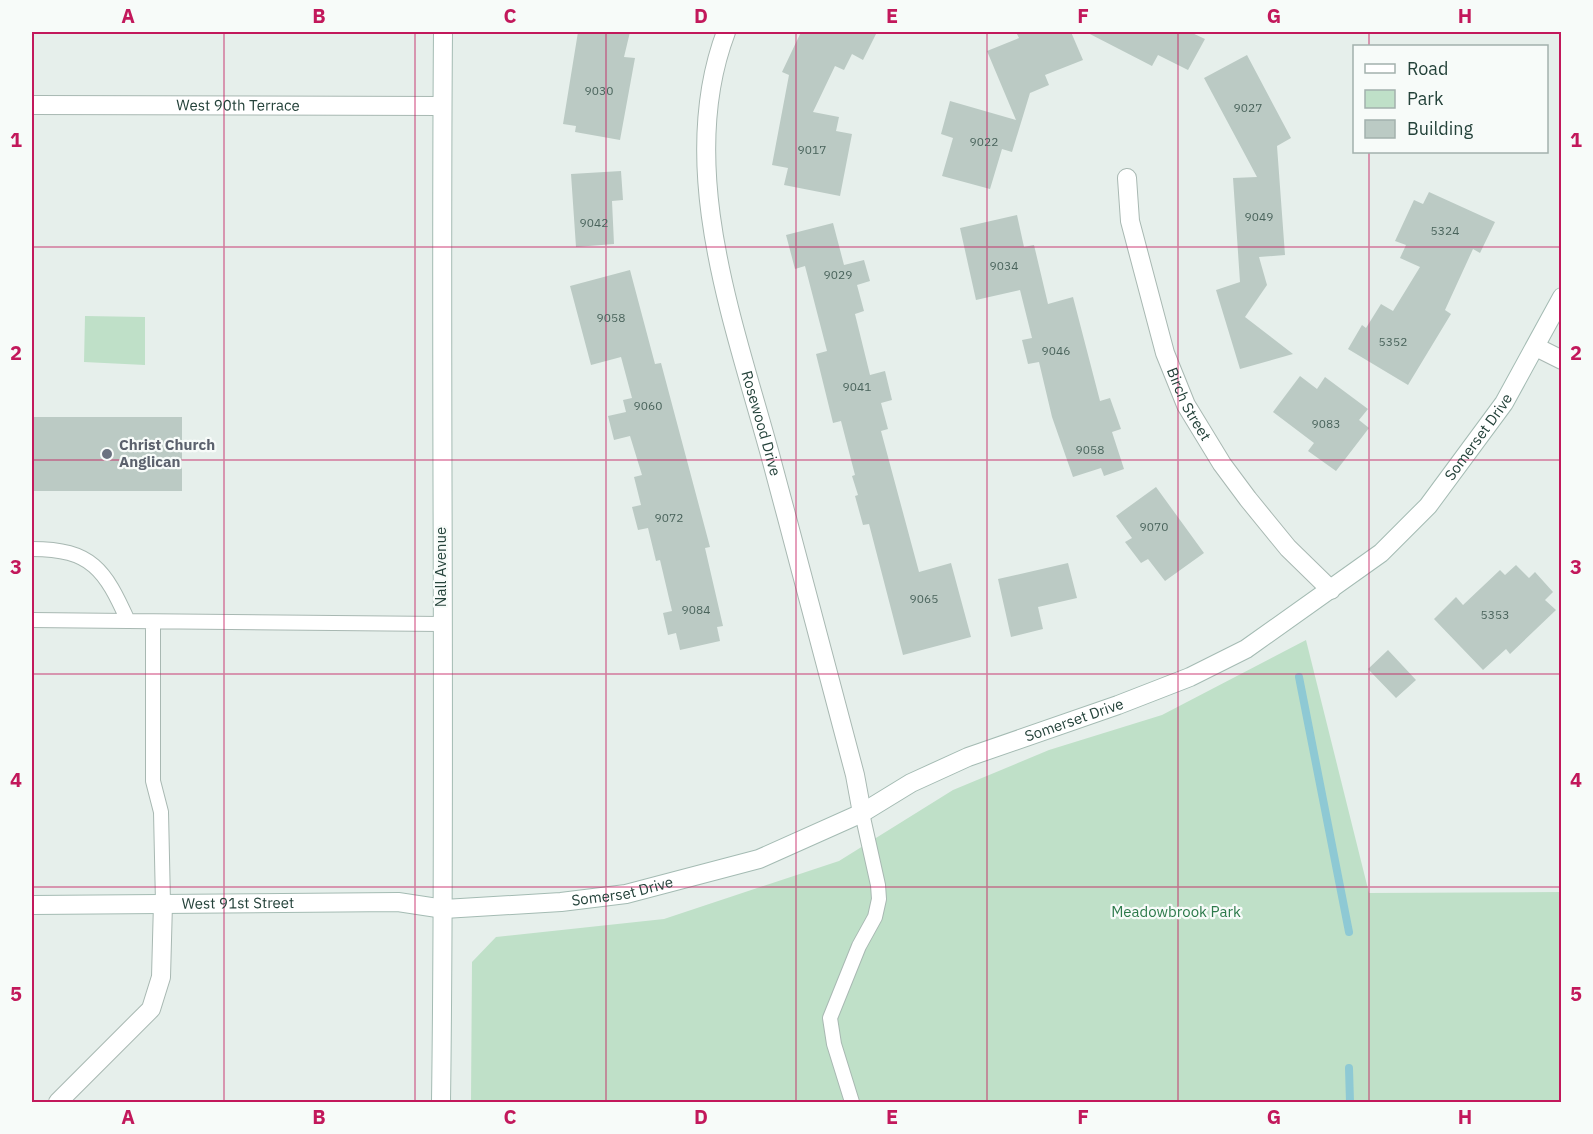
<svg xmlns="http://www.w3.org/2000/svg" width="1593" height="1134" viewBox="0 0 1593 1134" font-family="'IBM Plex Sans',sans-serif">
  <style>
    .green { fill: #bfe0c8 }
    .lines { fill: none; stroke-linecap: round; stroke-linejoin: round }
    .stream { stroke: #8ec9d4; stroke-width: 8 }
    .building { fill: #bbcac4 }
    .lane-casing { stroke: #a8b8b2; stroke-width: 16 }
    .street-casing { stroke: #a8b8b2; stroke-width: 20 }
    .secondary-casing { stroke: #a4bbb3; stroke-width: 20 }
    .lane { stroke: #fff; stroke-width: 14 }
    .street { stroke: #fff; stroke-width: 18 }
    .secondary { stroke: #fff; stroke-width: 18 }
    .grid { fill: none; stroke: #c2185b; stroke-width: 1.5; stroke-opacity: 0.55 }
    .worship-dot { fill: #6b7280; stroke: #f7fbf9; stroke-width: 2 }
    .labels { text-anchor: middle; stroke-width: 4.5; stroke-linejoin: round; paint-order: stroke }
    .number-label { font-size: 12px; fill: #4a645c }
    .street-label { font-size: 15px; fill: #24423a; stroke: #f7fbf9 }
    .worship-label { font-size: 15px; font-weight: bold; fill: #5b616d; stroke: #f7fbf9; text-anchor: start }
    .park-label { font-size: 15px; fill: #2d7a4b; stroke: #f7fbf9 }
    .neatline { fill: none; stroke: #c2185b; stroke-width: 2 }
    .grid-label { font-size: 20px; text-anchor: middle; font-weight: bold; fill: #c2185b }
  </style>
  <rect width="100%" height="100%" fill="#e6efeb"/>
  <path class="green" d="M85 316 145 317V365L84 362Z
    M1306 640 1369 893 1561 892V1102H471L472 962 496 937 664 919 839 861 953 790 1049 750 1162 715Z"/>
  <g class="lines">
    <path class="stream" d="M1299 677 1349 932
      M1349 1068 1350 1102"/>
  </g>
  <path class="building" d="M578 32H630L624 57 635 58 620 140 575 132 576 126 563 124Z
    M801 32H877L863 60 852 54 844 70 835 66 813 112 839 117 836 131 852 134 840 196 784 185 788 168 772 165 789 75 782 72Z
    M1016 32H1071L1083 60 1045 75 1049 85 1030 93 1012 152 1002 149 990 189 942 176 953 138 941 134 950 101 1016 120 987 51 1019 38Z
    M1086 32H1190L1205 39 1188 70 1158 55 1152 66Z
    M1247 55 1291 138 1277 146 1285 255 1259 257 1267 285 1245 317 1293 354 1240 369 1216 290 1240 282 1233 178 1257 177 1204 78Z
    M621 171 623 200 612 201 614 244 576 247 571 174Z
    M1429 192 1495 222 1480 253 1473 249 1445 310 1451 314 1408 385 1348 349 1362 325 1366 328 1381 304 1393 311 1420 267 1400 258 1406 245 1395 241 1414 200 1423 204Z
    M1017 215 1024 247 1034 245 1048 304 1073 297 1100 401 1110 398 1121 429 1112 432 1124 469 1104 476 1101 468 1073 477 1052 417 1039 362 1028 364 1022 340 1032 338 1020 290 976 300 960 228Z
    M833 223 844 265 864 260 870 281 857 285 864 311 855 314 870 375 885 371 892 400 881 403 888 429 881 431 919 572 951 563 971 637 903 655 869 524 863 525 855 496 858 495 852 476 855 475 841 421 833 423 816 354 827 351 805 266 795 269 786 235Z
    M630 270 655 364 661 363 710 547 705 548 723 626 717 627 720 641 680 650 676 633 668 635 663 613 672 611 660 560 656 561 648 528 638 530 632 507 641 505 634 477 642 475 630 436 614 440 608 416 626 412 623 400 632 398 621 357 591 365 570 286Z
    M1300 376 1317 389 1325 377 1368 409 1359 420 1369 428 1336 471 1308 451 1314 443 1273 412Z
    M32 417H182V491H32Z
    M1156 487 1204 553 1165 581 1148 559 1141 563 1125 542 1132 538 1116 516Z
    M1068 563 1077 598 1038 607 1043 629 1011 637 998 579Z
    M1516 565 1529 578 1535 572 1553 592 1545 600 1556 610 1510 654 1506 649 1483 670 1434 619 1456 597 1463 605 1500 570 1505 575Z
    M1388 650 1416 680 1396 698 1368 669Z"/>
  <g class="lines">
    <defs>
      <path id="lane" d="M32 549C92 549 105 570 128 621L441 624
        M32 620 128 621
        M153 622V781L161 812 163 903
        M852 1102 834 1044 830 1018 859 946 875 917 879 899 878 885 862 813"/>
      <g id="street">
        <path id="s1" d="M726 32C674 169 736 328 772 462 800 566 827 670 855 775L862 813"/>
        <path id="s2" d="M32 105 442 106"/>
        <path id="s3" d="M1127 178 1130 221 1165 353 1186 405 1222 464 1248 499 1288 548 1331 590"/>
        <path d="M1536 347 1562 360"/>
        <path d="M58 1102 151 1009 161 977 163 903"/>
      </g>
      <g id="secondary">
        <path id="s4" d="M32 905 398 902 444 909 561 902 626 894 759 859 862 813 911 783 968 757 1118 705 1190 677 1246 649 1381 553 1428 506 1504 403 1562 297"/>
        <path d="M441 1102C446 746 440 389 443 32"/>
      </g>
    </defs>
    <use href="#lane" class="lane-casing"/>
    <use href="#street" class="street-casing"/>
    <use href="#secondary" class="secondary-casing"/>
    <use href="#lane" class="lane"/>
    <use href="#street" class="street"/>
    <use href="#secondary" class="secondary"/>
  </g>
  <path class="grid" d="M224 32V1102M415 32V1102M606 32V1102M796 32V1102M987 32V1102M1178 32V1102M1369 32V46M1369 152V1102M32 247H1562M32 460H1562M32 674H1562M32 887H1562"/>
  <circle class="worship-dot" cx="107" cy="454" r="6"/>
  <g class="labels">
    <g class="number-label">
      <text x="599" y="95">9030</text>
      <text x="1248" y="112">9027</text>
      <text x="984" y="146">9022</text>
      <text x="812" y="154">9017</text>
      <text x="1259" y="221">9049</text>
      <text x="594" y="227">9042</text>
      <text x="1445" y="235">5324</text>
      <text x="1004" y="270">9034</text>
      <text x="838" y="279">9029</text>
      <text x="611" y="322">9058</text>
      <text x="1393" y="346">5352</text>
      <text x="1056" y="355">9046</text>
      <text x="857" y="391">9041</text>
      <text x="648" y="410">9060</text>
      <text x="1326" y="428">9083</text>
      <text x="1090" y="454">9058</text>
      <text x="669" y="522">9072</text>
      <text x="1154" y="531">9070</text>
      <text x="924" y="603">9065</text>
      <text x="696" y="614">9084</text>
      <text x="1495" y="619">5353</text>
    </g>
    <g class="street-label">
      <text dy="5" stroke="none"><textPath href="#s2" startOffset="206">West 90th Terrace</textPath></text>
      <text dy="5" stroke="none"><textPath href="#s3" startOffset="236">Birch Street</textPath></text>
      <text dy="5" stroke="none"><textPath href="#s1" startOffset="400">Rosewood Drive</textPath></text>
      <text dy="5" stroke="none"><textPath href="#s4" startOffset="1582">Somerset Drive</textPath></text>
      <text transform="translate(441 567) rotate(-90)" y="5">Nall Avenue</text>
      <text dy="5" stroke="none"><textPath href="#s4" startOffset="1078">Somerset Drive</textPath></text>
      <text dy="5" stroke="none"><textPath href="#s4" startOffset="592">Somerset Drive</textPath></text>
      <text dy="5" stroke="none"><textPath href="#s4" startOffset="206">West 91st Street</textPath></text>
    </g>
    <g class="worship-label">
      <text x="119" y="450">Christ Church<tspan x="119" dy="17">Anglican</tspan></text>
    </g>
    <g class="park-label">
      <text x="1176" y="917">Meadowbrook Park</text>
    </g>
  </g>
  <rect width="1593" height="1134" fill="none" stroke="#f7fbf9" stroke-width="66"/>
  <rect x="1353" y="45" width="195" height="108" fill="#f7fbf9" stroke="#a3b1ad" stroke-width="1.5"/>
  <rect x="1365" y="64" width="30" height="9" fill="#ffffff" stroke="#a3b1ad" stroke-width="1.5"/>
  <text x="1407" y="75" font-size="18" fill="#24423a">Road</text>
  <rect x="1365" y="90" width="30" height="18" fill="#bfe0c8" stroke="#a3b1ad" stroke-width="1.5"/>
  <text x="1407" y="105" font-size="18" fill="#24423a">Park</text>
  <rect x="1365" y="120" width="30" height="18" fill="#bbcac4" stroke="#a3b1ad" stroke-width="1.5"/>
  <text x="1407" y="135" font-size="18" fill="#24423a">Building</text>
  <rect x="33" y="33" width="1527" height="1068" class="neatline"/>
  <g class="grid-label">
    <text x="128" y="23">A</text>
    <text x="319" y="23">B</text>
    <text x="510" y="23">C</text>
    <text x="701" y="23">D</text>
    <text x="892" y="23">E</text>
    <text x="1083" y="23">F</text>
    <text x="1274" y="23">G</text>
    <text x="1465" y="23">H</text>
    <text x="16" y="147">1</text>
    <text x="1576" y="147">1</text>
    <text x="16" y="360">2</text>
    <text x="1576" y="360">2</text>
    <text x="16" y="574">3</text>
    <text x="1576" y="574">3</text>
    <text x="16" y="787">4</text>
    <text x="1576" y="787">4</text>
    <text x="16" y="1001">5</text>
    <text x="1576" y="1001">5</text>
    <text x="128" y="1124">A</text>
    <text x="319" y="1124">B</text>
    <text x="510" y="1124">C</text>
    <text x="701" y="1124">D</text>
    <text x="892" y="1124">E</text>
    <text x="1083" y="1124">F</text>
    <text x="1274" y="1124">G</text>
    <text x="1465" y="1124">H</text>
  </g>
</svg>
